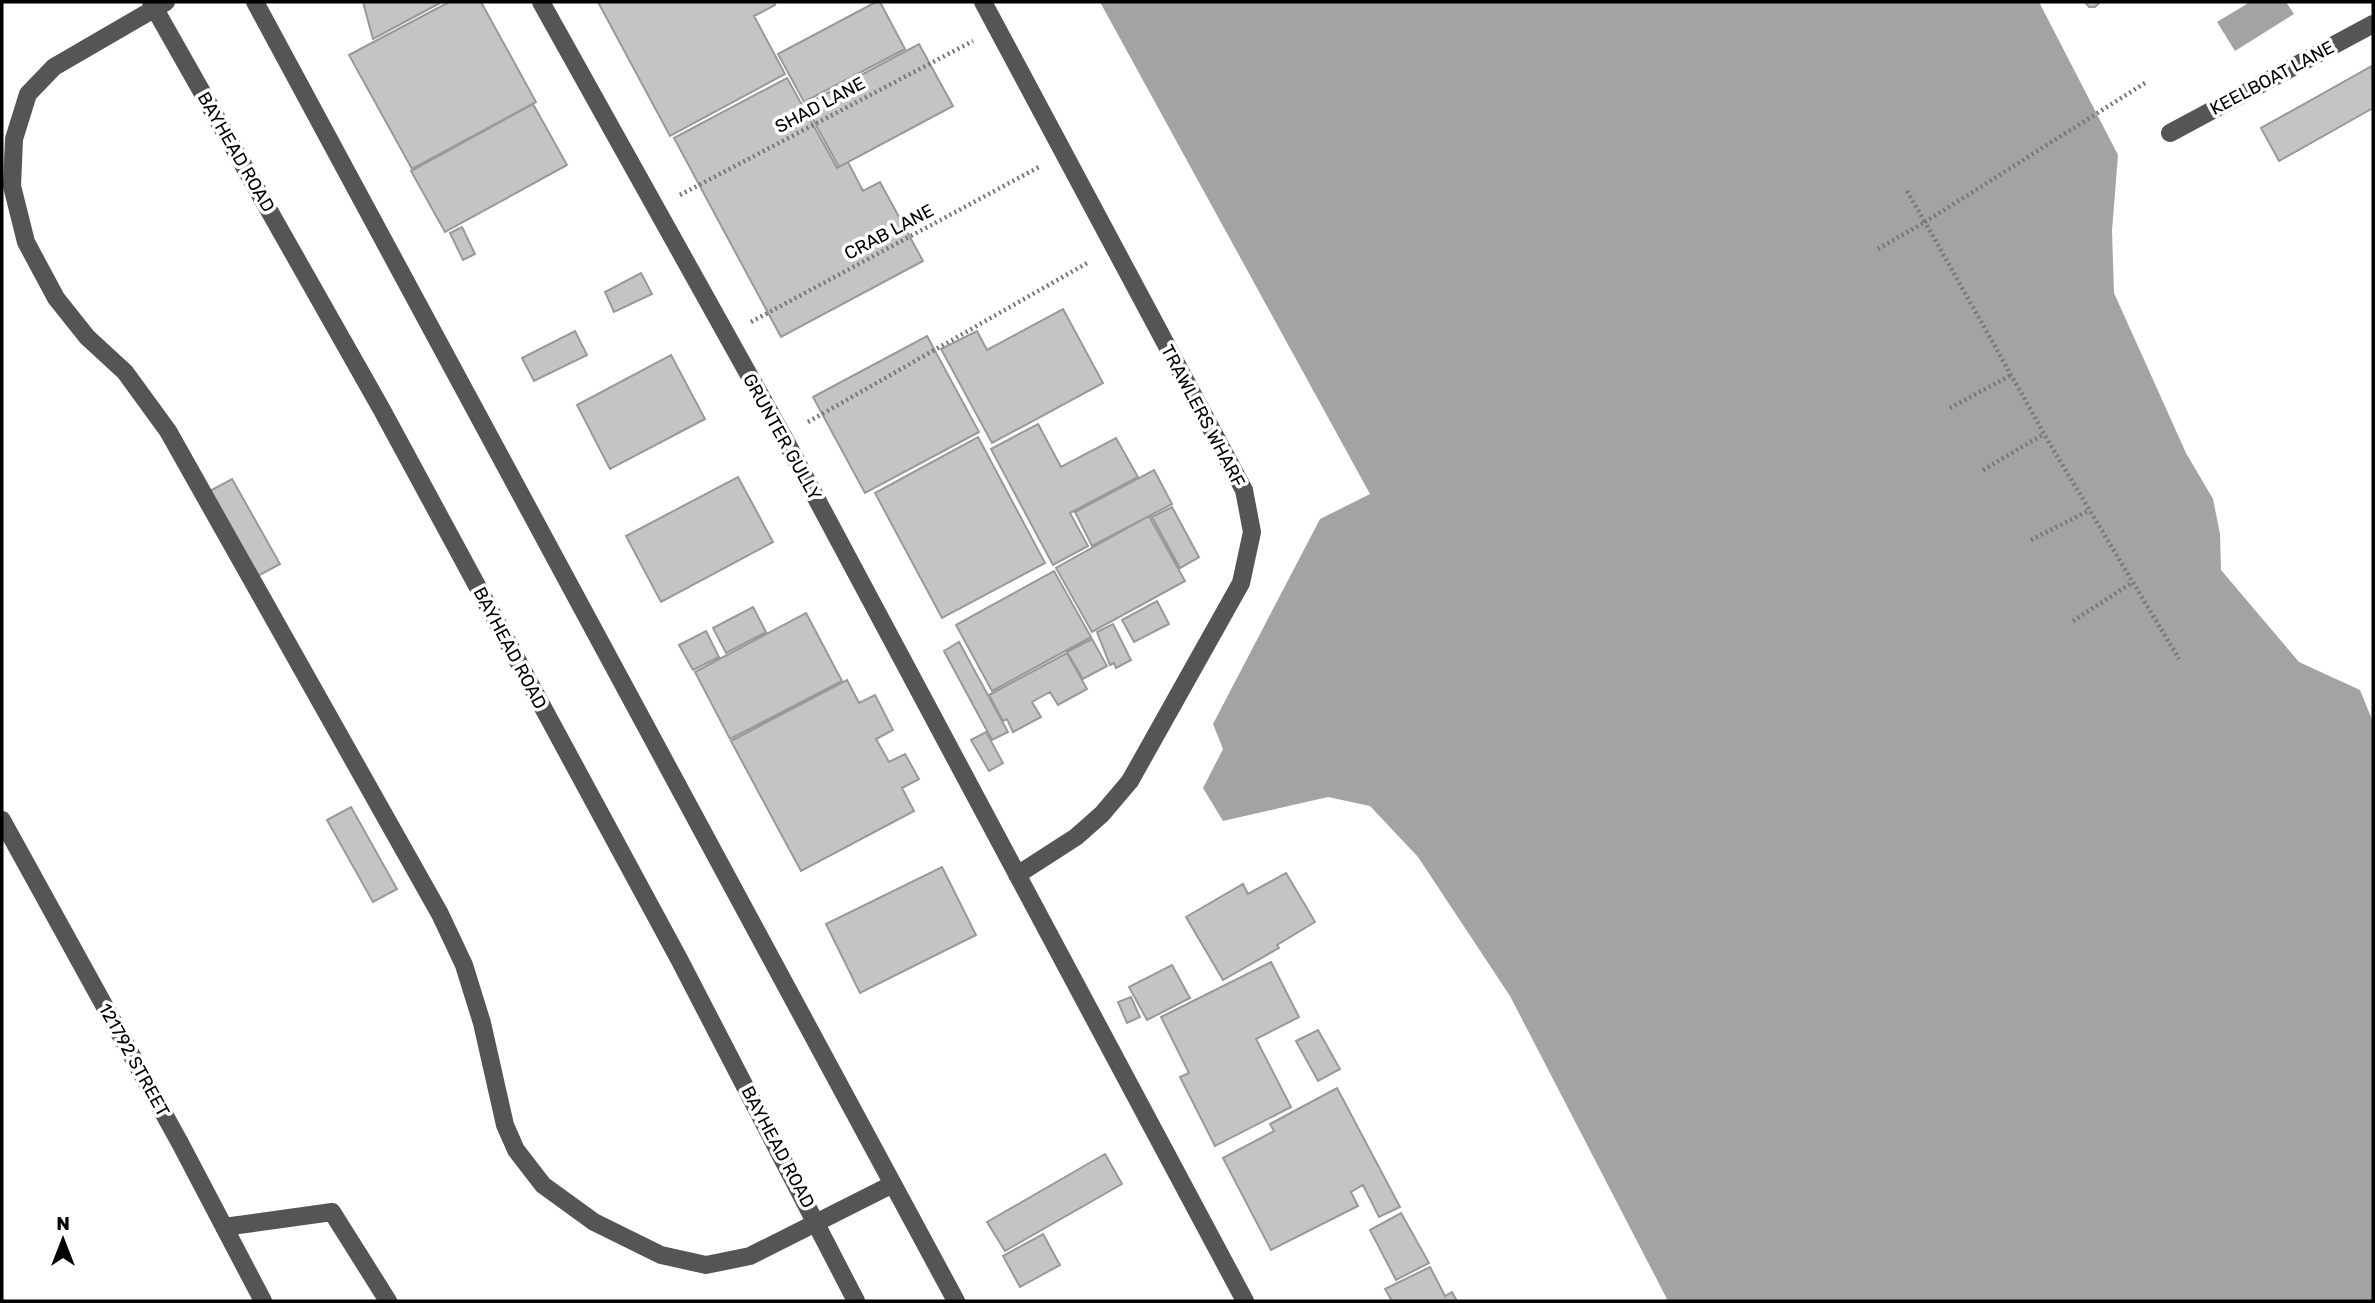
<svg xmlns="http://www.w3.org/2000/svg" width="2375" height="1303" viewBox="0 0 2375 1303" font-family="Rubik,sans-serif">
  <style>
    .water { fill: #a3a3a3 }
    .building { fill: #c4c4c4; stroke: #999; stroke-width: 2 }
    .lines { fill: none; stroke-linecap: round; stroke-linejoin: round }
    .path { stroke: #777; stroke-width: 4.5; stroke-dasharray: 2 3.5; stroke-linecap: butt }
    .minor { stroke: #555; stroke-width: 18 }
    .labels { text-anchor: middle; stroke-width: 7; stroke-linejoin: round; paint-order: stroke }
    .street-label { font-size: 18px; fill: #000; stroke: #fff }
  </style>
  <rect width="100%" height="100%" fill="#fff"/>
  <path class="water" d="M1100 2H2039L2118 155 2112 231 2114 293 2186 453 2213 499 2220 534 2221 570 2299 662 2360 690 2373 722V1301H1668L1510 996 1418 857 1370 806 1328 797 1223 821 1203 788 1223 749 1213 724 1320 519 1370 494Z
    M2250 2H2286L2294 14 2235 51 2217 22Z"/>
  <path class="building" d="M363 2H442L373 39Z
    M449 2H481L536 102 412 169 349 55Z
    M598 2H774L775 5 754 16 785 74 670 136Z
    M876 2H880L905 49 804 102 778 54Z
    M2100 2 2095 7H2089L2085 2Z
    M919 44 953 106 839 167 805 105Z
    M2372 66 2373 108 2279 161 2261 128Z
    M787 78 837 168 848 162 863 191 880 182 923 261 781 337 674 138Z
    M533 104 567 165 445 232 411 171Z
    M462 227 475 254 463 260 450 233Z
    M641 273 652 294 614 312 605 292Z
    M1063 309 1103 383 992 443 941 349 977 331 987 350Z
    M575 331 587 355 534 381 522 358Z
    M927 336 979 432 865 493 813 397Z
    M671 355 705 419 610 469 577 405Z
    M1038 424 1061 467 1116 438 1138 477 1070 513 1088 546 1053 565 991 449Z
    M978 437 1045 563 942 618 875 493Z
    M1154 470 1172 504 1092 546 1075 512Z
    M738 477 773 542 661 602 626 536Z
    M232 479 280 564 256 577 208 492Z
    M1172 507 1199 557 1180 568 1152 517Z
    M1149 516 1185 581 1092 632 1056 568Z
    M1054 571 1091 637 992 691 956 625Z
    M1157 601 1169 624 1134 642 1122 620Z
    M753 607 766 632 726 653 713 628Z
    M806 613 842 681 730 739 695 672Z
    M1113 624 1131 660 1116 668 1114 663 1110 665 1097 632Z
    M706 631 719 657 693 670 679 645Z
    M1092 639 1107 666 1083 679 1067 652Z
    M959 642 1008 732 992 740 944 651Z
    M1067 653 1087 689 1058 705 1050 692 1032 702 1041 717 1013 732 1007 719 1003 721 989 695Z
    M847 680 859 703 875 695 893 730 876 739 889 762 905 754 919 779 902 788 914 811 801 871 731 741Z
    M986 732 1003 763 989 771 971 740Z
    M351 807 397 889 373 902 327 820Z
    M942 867 976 935 860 993 826 924Z
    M1286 873 1315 922 1277 945 1279 948 1223 980 1186 917 1243 884 1248 894Z
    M1271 962 1299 1017 1256 1039 1291 1107 1215 1146 1180 1077 1189 1073 1161 1017Z
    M1172 965 1190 998 1147 1020 1129 987Z
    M1131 997 1140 1017 1127 1023 1118 1002Z
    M1318 1030 1340 1069 1318 1081 1296 1041Z
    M1337 1088 1400 1207 1379 1217 1363 1185 1351 1192 1358 1206 1271 1250 1223 1158 1274 1131 1270 1124Z
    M1105 1154 1122 1184 1005 1251 987 1222Z
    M1401 1213 1429 1263 1396 1280 1370 1230Z
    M1043 1234 1060 1265 1020 1287 1003 1256Z
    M1430 1267 1445 1296 1452 1292 1457 1301H1392L1385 1289Z"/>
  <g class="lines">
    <path class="path" d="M2145 83 1925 222 2051 446 2179 659
      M680 195 973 41
      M1878 249 1925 222 1907 191
      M751 322 1039 167
      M1950 408 2011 375
      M808 422 1089 262
      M1983 470 2044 434
      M2031 540 2090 510
      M2073 621 2133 582"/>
    <path class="minor" d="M151 2 382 410 679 959 856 1301
      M166 2 54 67 28 94 14 139 12 186 26 242 56 298 87 337 125 372 168 431 440 914 464 965 482 1023 505 1125 516 1150 543 1185 594 1222 661 1255 706 1265 750 1256 893 1184
      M255 2 956 1301
      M541 2 783 436 1245 1301
      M983 2 1244 490 1252 532 1241 583 1130 781 1102 814 1076 837 1017 875
      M2170 133 2373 24
      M2 820 180 1143 263 1301
      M224 1227 332 1212 388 1301"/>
  </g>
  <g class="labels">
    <g class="street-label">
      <text transform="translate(2272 78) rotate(-28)" y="6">KEELBOAT LANE</text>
      <text transform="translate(820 105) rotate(-28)" y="6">SHAD LANE</text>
      <text transform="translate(236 152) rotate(60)" y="6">BAYHEAD ROAD</text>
      <text transform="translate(889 232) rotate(-28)" y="6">CRAB LANE</text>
      <text transform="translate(1203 416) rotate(62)" y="6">TRAWLERS WHARF</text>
      <text transform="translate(782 437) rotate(61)" y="6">GRUNTER GULLY</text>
      <text transform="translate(510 648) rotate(62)" y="6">BAYHEAD ROAD</text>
      <text transform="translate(134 1060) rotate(61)" y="6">121792 STREET</text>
      <text transform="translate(778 1147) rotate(62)" y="6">BAYHEAD ROAD</text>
    </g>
  </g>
  <rect width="2375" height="1303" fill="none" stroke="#000000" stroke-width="7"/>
  <g transform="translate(63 1240)" stroke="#ffffff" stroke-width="5" paint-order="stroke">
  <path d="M0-5L12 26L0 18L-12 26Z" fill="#000000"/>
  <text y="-10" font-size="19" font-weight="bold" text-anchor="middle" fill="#000000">N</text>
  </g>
</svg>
